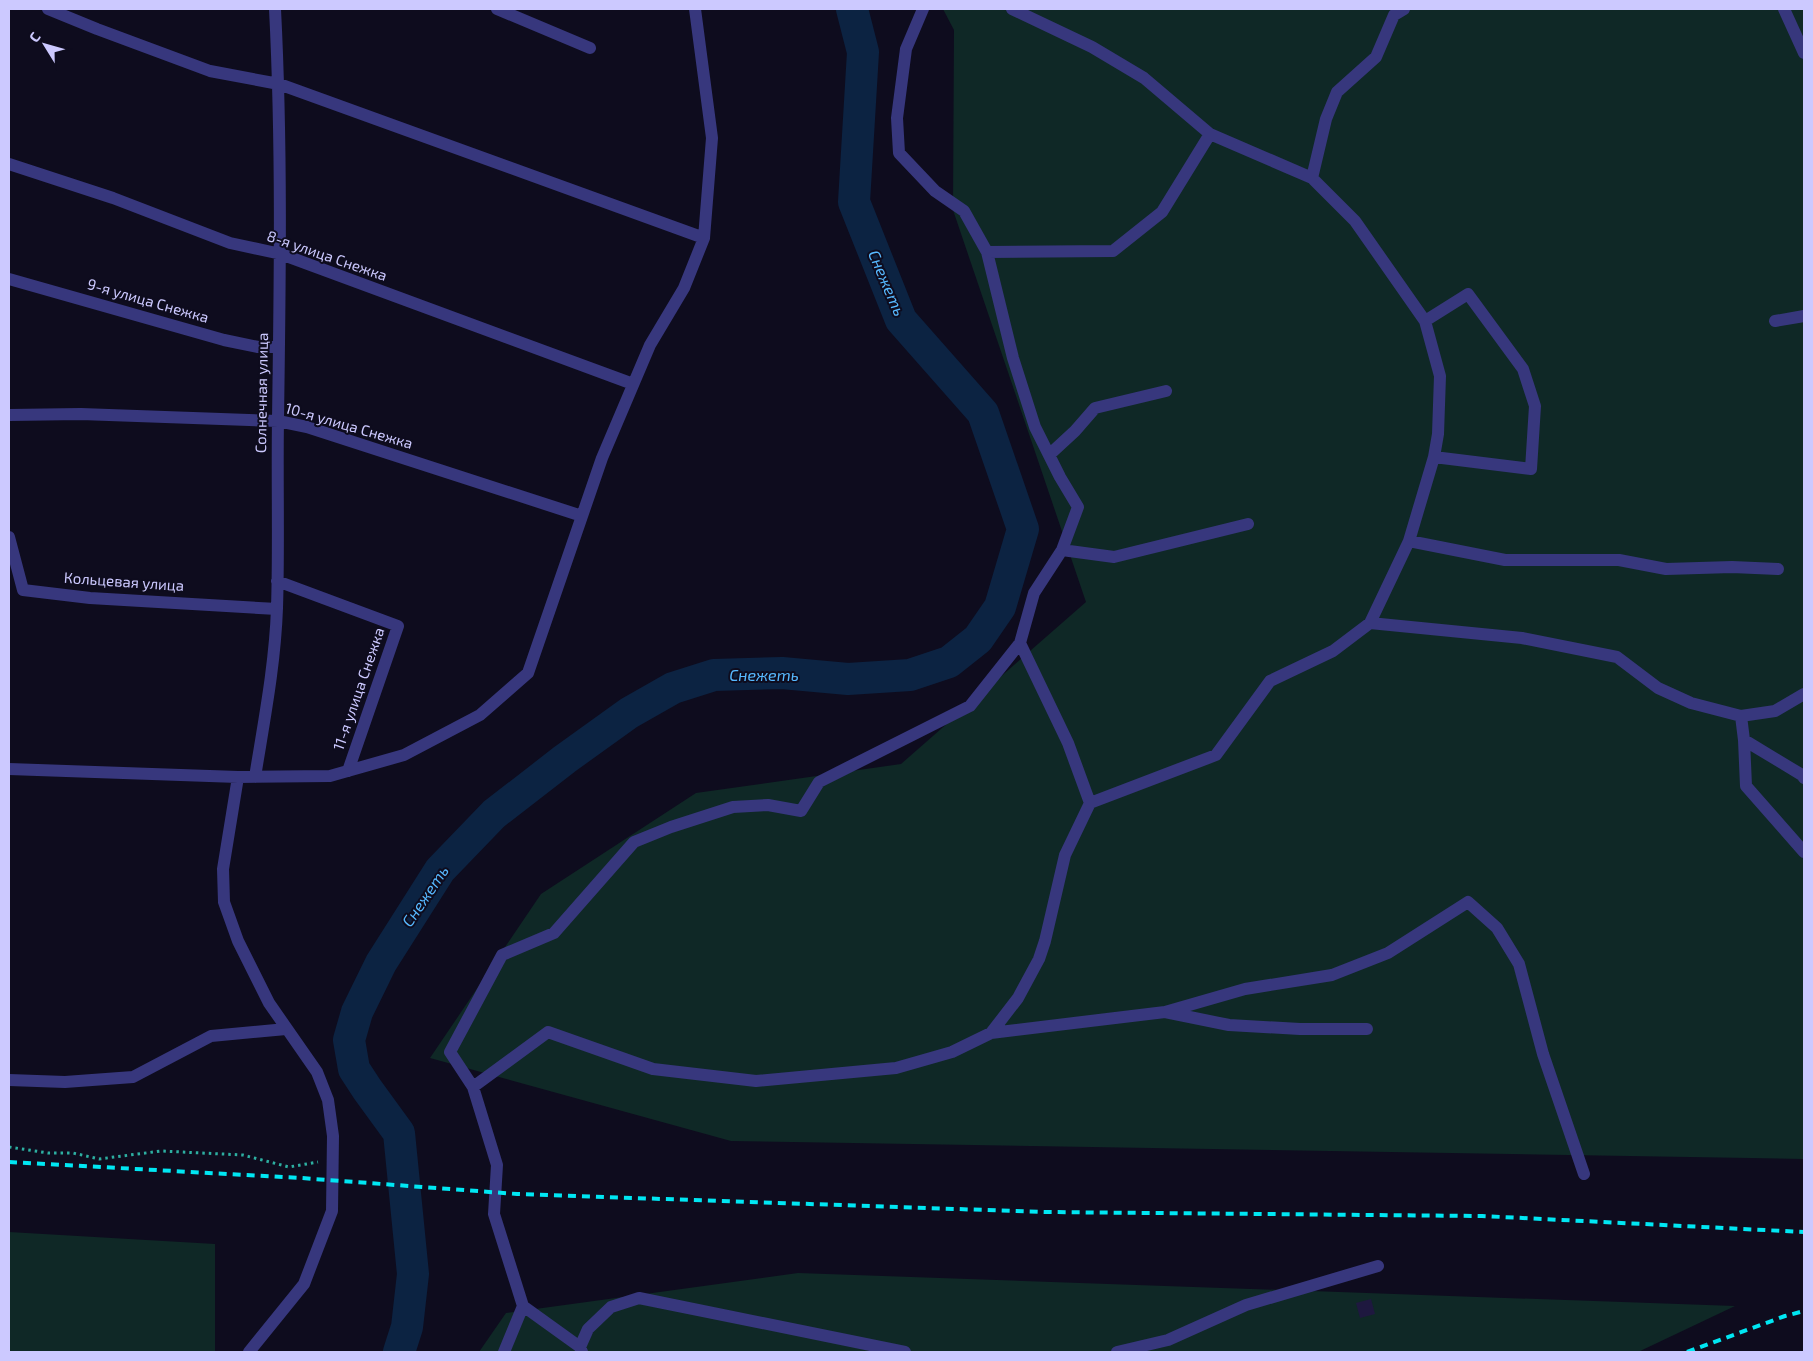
<svg xmlns="http://www.w3.org/2000/svg" width="1813" height="1361" viewBox="0 0 1813 1361" font-family="'Exo 2',sans-serif">
  <style>
    .green { fill: #0f2826 }
    .lines { fill: none; stroke-linecap: round; stroke-linejoin: round }
    .river { stroke: #0c2342; stroke-width: 32 }
    .building { fill: #1e183f }
    .path { stroke: #2dafa1; stroke-width: 3; stroke-dasharray: 2.5 4; stroke-linecap: butt }
    .street { stroke: #37377d; stroke-width: 12 }
    .rail { stroke: #00e7f3; stroke-width: 4; stroke-dasharray: 8 6; stroke-linecap: butt }
    .labels { text-anchor: middle; stroke-width: 4; stroke-linejoin: round; paint-order: stroke }
    .street-label { font-size: 15px; fill: #ccc9ff; stroke: #0e0c1e }
    .water-label { font-size: 16px; font-style: italic; fill: #57b9ff; stroke: #0e0c1e }
  </style>
  <rect width="100%" height="100%" fill="#0e0c1e"/>
  <path class="green" d="M943 9H1804V1159L731 1141 430 1058 541 894 696 793 901 764 1086 602 953 210 954 30Z
    M9 1232 215 1244V1352H9Z
    M798 1273 1735 1306 1638 1352H479L506 1313Z"/>
  <g class="lines">
    <path class="river" d="M399 1352 407 1327 413 1274 399 1133 367 1089 354 1069 349 1040 357 1012 381 963 440 870 494 814 565 759 629 713 673 688 714 675 782 673 848 679 910 675 949 662 978 639 1000 607 1023 529 983 413 901 320 854 202 863 52 852 9"/>
  </g>
  <path class="building" d="M1371 1299 1375 1314 1360 1318 1356 1303Z"/>
  <g class="lines">
    <path class="path" d="M9 1147 48 1153H73L99 1159 161 1151 243 1155 289 1167 318 1162"/>
    <path class="street" d="M48 9 97 29 210 71 279 84 704 238
      M497 9 590 48
      M923 9 906 49 897 118 899 153 935 191 964 211 987 252 1013 358 1035 427 1060 477 1078 507 1062 550 1034 593 1020 643 1068 743 1090 803
      M1784 9 1804 53
      M9 164 113 198 230 243 281 254 633 384
      M1312 178 1326 119 1337 92 1376 57 1394 15 1404 9
      M987 252 1113 251 1162 212 1210 134
      M9 279 224 340 258 347H279
      M1425 321 1468 294 1523 369 1535 406 1531 469 1434 457
      M1775 321 1804 316
      M9 415 81 414 278 421 307 427 582 516
      M1049 455 1075 431 1095 408 1166 391
      M9 537 23 590 90 598 277 609
      M1409 541 1505 560H1619L1666 569 1732 567 1778 569
      M1062 550 1114 557 1248 524
      M277 581 398 626 348 771
      M1370 623 1522 638 1617 657 1658 688 1691 703 1741 716 1775 711 1804 694
      M1741 716 1744 740 1746 786 1804 852
      M1744 740 1802 775 1804 778
      M9 769 238 777 330 776 404 755 480 715 528 673 602 458 650 345 684 288 704 238 712 138 695 9
      M238 777 223 869 224 902 238 941 269 1003 317 1072 328 1100 333 1136 332 1211 304 1284 249 1352
      M255 777C264 721 275 665 277 608 279 545 277 482 278 419 280 282 282 145 275 9
      M1165 1012 1245 989 1332 975 1388 953 1468 902 1497 928 1519 964 1543 1054 1584 1174
      M991 1033 1165 1012 1229 1025 1300 1029H1367
      M9 1080 65 1082 133 1077 211 1036 286 1029
      M473 1087 548 1032 653 1069 756 1081 896 1068 952 1052 991 1033 1018 998 1039 959 1045 941 1065 855 1090 803 1216 755 1270 681 1333 651 1370 623 1409 541 1434 457 1438 434 1440 376 1425 321 1355 221 1312 178 1210 134 1144 78 1092 47 1012 9
      M580 1347 523 1306 494 1214 497 1165 473 1087 450 1052 502 955 554 933 634 842 671 827 733 807 768 805 801 811 819 782 970 706 1020 643
      M504 1352 523 1306
      M582 1352 580 1347 588 1329 611 1307 639 1298 905 1352
      M1117 1352 1168 1340 1246 1305 1378 1266"/>
    <path class="rail" d="M9 1162 301 1178 517 1194 1044 1212 1482 1216 1804 1232
      M1687 1352 1785 1316 1804 1311"/>
  </g>
  <g class="labels">
    <g class="street-label">
      <text transform="translate(327 256) rotate(19)" y="5">8-я улица Снежка</text>
      <text transform="translate(148 301) rotate(16)" y="5">9-я улица Снежка</text>
      <text transform="translate(262 393) rotate(-89)" y="5">Солнечная улица</text>
      <text transform="translate(349 426) rotate(16)" y="5">10-я улица Снежка</text>
      <text transform="translate(124 582) rotate(4)" y="5">Кольцевая улица</text>
      <text transform="translate(359 689) rotate(-71)" y="5">11-я улица Снежка</text>
    </g>
    <g class="water-label">
      <text transform="translate(887 283) rotate(67)" y="6">Снежеть</text>
      <text x="764" y="681">Снежеть</text>
      <text transform="translate(425 896) rotate(-56)" y="6">Снежеть</text>
    </g>
  </g>
  <rect width="1813" height="1361" fill="none" stroke="#ccc9ff" stroke-width="20"/>
  <g transform="translate(45 45) rotate(307)" stroke="#0e0c1e" stroke-width="4" paint-order="stroke">
  <path d="M0-4L9 19L0 12L-9 19Z" fill="#ccc9ff"/>
  <text y="-8" font-size="14" font-weight="bold" text-anchor="middle" fill="#ccc9ff">С</text>
  </g>
</svg>
